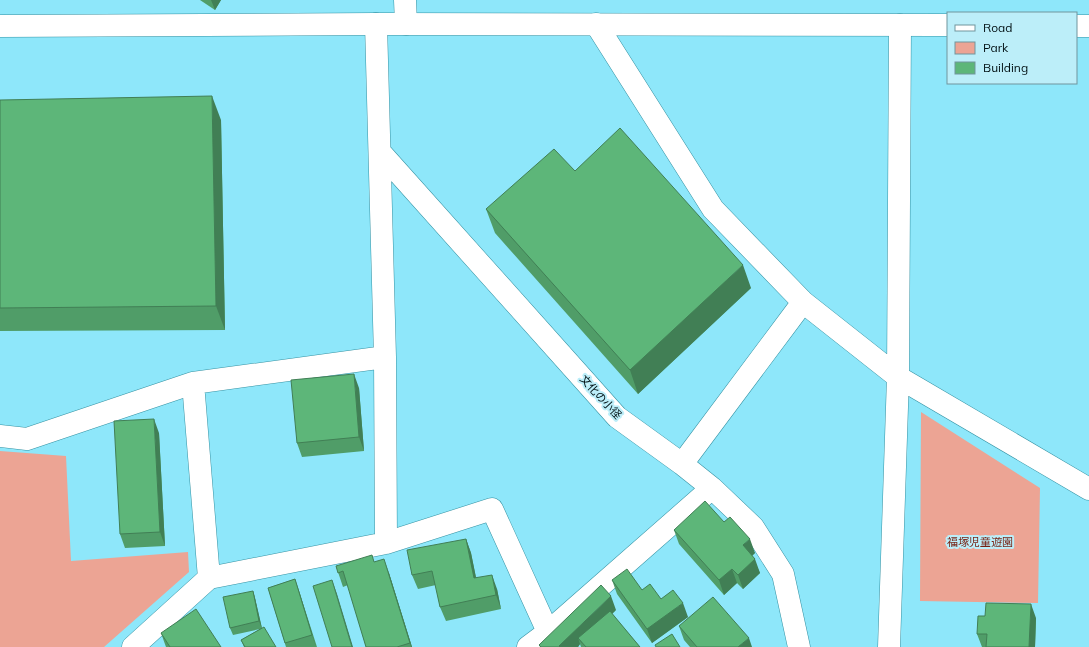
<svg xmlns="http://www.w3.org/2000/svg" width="1089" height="647" viewBox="0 0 1089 647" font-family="Mulish,'Noto Sans JP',sans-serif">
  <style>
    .green { fill: #eca494 }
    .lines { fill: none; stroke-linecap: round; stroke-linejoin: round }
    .street-casing { stroke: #3592a3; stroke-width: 23 }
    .secondary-casing { stroke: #3592a3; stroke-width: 23 }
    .street { stroke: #fff; stroke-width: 22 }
    .secondary { stroke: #fff; stroke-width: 22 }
    .wall { fill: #509d68 }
    .shaded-wall { fill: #417f55 }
    .building { fill: #5db679; stroke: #417f55 }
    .labels { text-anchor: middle; stroke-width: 4; stroke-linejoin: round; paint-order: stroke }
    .street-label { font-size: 11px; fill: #000f12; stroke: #bceef9 }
    .park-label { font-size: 11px; fill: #761e0f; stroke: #bceef9 }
  </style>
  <rect width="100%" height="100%" fill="#8ee7fa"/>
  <path class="green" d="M921 412 1040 488 1038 603 920 601Z
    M0 451 66 456 71 561 188 552 189 572 104 647H0Z"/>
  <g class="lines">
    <defs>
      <path id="street" d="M405 0 406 24
        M376 24 385 357 386 543
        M596 24 713 209 803 302 898 377 1089 489
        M380 152 617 417 682 464 712 488 753 527 783 574 799 647
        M193 383 209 578 386 543 492 509 548 632 712 488
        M0 436 27 439 193 383 385 357
        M682 464 803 302
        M133 647 209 578
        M528 647 548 632
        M889 647 898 377 900 25"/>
      <path id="secondary" d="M0 26 376 24 948 25
        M1076 26H1089"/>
    </defs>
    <use href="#street" class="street-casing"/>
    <use href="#secondary" class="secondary-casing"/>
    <use href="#street" class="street"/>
    <use href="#secondary" class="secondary"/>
  </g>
  <path class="wall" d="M200 0H221L215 10Z
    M0 100 221 120 225 330 0 331Z
    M486 209 751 288 638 394 495 233Z
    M359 388 364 451 302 457 297 443Z
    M159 433 165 546 125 548 120 534Z
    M724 522 755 553 752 556 760 573 743 589 737 583 724 595 679 544 674 530Z
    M466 539 471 553 476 578 497 589 501 609 446 621 440 607 436 585 418 589 412 575Z
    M374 562 389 573 412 647H366L348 585 343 587 336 566Z
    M295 579 300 594 317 647H286L268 588Z
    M612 580 642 590 661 599 688 617 652 643 617 594Z
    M253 591 255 598 262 628 276 647H244L241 640 260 629 233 635 230 628Z
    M616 610 612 614 640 647H581L580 644 578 647H540L539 645Z
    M1036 618 1035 647H982L977 634Z
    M679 626 752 647H690L684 640Z
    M161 633 221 647H166Z"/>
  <path class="shaded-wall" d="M211 0H221L215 10Z
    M212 96 221 120 225 330 216 306Z
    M743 265 751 288 638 394 630 370Z
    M354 374 359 388 364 451 359 437Z
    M154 419 159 433 165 546 160 532Z
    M466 539 471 553 479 592 474 578Z
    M750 539 755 553 748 559 743 545Z
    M384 559 389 573 412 647H411L410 643Z
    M755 559 760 573 743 589 738 575Z
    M732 569 737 583 724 595 719 580Z
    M492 575 497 589 501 609 496 595Z
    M295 579 300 594 316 647 312 635Z
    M332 580 337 594 353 647H352Z
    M253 591 255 598 262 629 259 621Z
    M611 596 616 610 582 643 578 638 580 644 578 647H560L559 646Z
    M683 603 688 617 652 643 647 629Z
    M1031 604 1036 618 1035 647H1029Z
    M749 638 752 647H738Z"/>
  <path class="building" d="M212 96 216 306 0 308V100Z
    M620 128 743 265 630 370 486 209 554 149 575 171Z
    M354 374 359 437 297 443 291 380Z
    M154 419 160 532 120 534 114 421Z
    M705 501 724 522 730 517 750 539 743 545 755 559 738 575 732 569 719 580 674 530Z
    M466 539 474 578 492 575 496 595 440 607 432 571 412 575 407 550Z
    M372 555 374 562 384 559 410 643 397 647H366L343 571 338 573 336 566Z
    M627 569 642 590 650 584 661 599 673 590 683 603 647 629 612 580Z
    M295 579 312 635 285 643 268 588Z
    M332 580 352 647H332L313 586Z
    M601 585 611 596 559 646 560 647H541L539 645Z
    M253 591 259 621 230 628 223 597Z
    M713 597 749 638 738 647H697L679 626Z
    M986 603 1031 604 1029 647H986L987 634H977L978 616H985Z
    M196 609 221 647H170L161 633Z
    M610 611 640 647H586L578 638Z
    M264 627 276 647H245L241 640Z
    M672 634 680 647H656L655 645Z"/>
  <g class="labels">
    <g class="street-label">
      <text transform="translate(601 397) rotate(47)" y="4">文化の小径</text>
    </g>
    <g class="park-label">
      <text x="980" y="546">福塚児童遊園</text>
    </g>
  </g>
  <rect x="947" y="12" width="130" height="72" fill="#bceef9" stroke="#71959d"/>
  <rect x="955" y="25" width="20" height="6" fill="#ffffff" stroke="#71959d"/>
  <text x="983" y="32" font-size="12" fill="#000f12">Road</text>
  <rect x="955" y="42" width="20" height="12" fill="#eca494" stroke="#71959d"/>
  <text x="983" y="52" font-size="12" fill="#000f12">Park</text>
  <rect x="955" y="62" width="20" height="12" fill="#5db679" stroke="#71959d"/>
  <text x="983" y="72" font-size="12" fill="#000f12">Building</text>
</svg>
